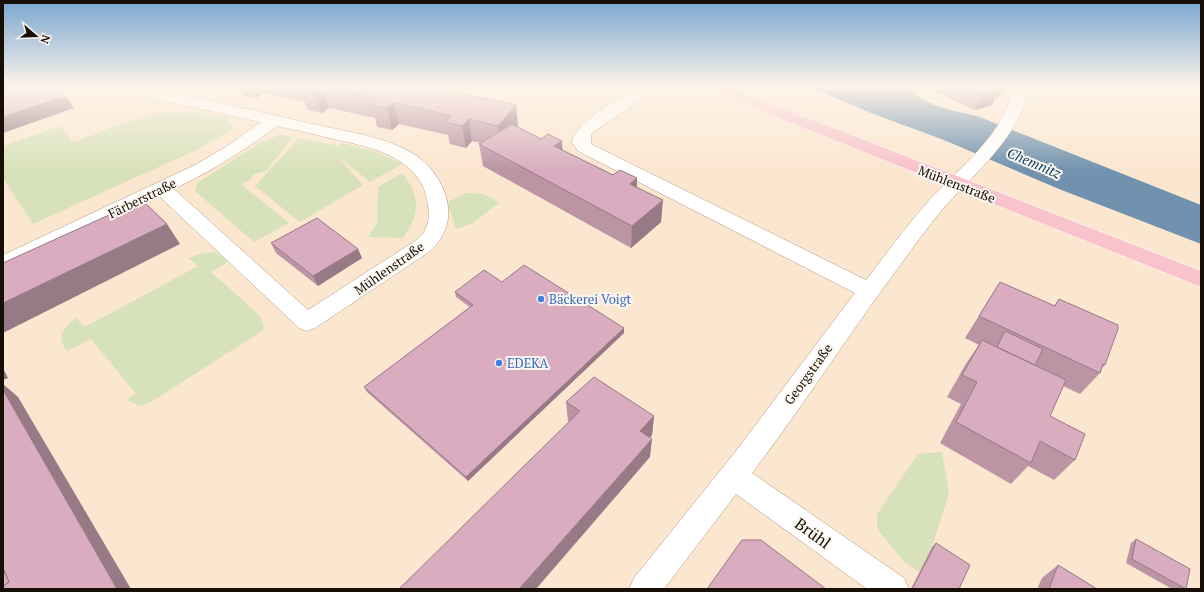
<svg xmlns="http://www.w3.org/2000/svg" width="1204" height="592" viewBox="0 0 1204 592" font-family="'PT Serif',serif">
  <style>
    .green { fill: #d8e2ba }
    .water { fill: #7192ae }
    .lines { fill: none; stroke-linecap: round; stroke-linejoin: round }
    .minor-casing { stroke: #b39a7f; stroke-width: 1 }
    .major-casing { stroke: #fff; stroke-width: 1 }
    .minor { fill: #fff; fill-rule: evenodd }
    .major { fill: #f8c3cb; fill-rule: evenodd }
    .wall { fill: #bb95a4 }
    .shaded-wall { fill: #987986 }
    .building { fill: #d9adbf; stroke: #987986 }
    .shop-dot { fill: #3f7fe0; stroke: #fbf6f0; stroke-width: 1.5 }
    .labels { text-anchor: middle; stroke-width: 4; stroke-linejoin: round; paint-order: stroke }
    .street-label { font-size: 13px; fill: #170e05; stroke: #fbf6f0 }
    .shop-label { font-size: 13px; fill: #366cbe; stroke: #fbf6f0; text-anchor: start }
    .water-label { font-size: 14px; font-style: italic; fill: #00395f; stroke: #fbf6f0 }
    .near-street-label { font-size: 16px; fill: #170e05; stroke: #fbf6f0 }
  </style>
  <rect width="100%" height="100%" fill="#fbe6cf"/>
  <path class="green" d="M152 113H200L227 117 234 129 196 150 33 224 3 178V146L61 126 73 142Z
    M280 135 291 136 292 138 266 171 254 174 250 180 241 184 289 223 254 242 195 191 197 183 261 142Z
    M299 138 339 146 342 143 376 152 402 164 370 182 337 156 363 185 300 222 255 186Z
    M402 173C421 196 420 215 403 238L368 237 377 223 378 187Z
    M467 193C480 193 490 194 499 203L473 223 456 229 448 204 450 201Z
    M214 252 219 254 228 262 211 272 259 315 264 326 262 331 256 335 151 402 141 406 126 400 136 394 91 339 67 351C55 337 64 327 76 318L85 327 198 266 188 258 203 253Z
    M942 452 949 493 932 547 920 572 905 563 877 529V514L918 454Z"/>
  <path class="water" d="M809 87H908C927 107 951 110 977 116L1201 205V244L1059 189 944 140 871 113Z"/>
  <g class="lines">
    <defs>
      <path id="minor" d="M114 87H146L170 92C218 102 265 113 312 124 348 132 386 136 417 156 433 167 446 188 448 207 450 227 442 241 426 254L315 328 307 331 299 328 159 196 3 271V255L195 165 229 145 261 122 122 92 117 90ZM277 126C293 129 309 133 325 137 365 146 424 155 428 206 430 219 428 230 418 239L308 310 174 189C212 171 243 151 277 126Z
        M639 87H658L595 131 591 135V144L866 280C886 254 905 228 927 203 954 172 1011 130 1011 87H1027C1027 130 968 180 941 211 927 228 914 246 901 264 850 332 804 405 752 473L904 578 909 589H867L736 494 664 589H629L634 578 736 451 855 293 578 151 572 142C579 118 619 100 639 87Z"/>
      <path id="major" d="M706 87H728L1201 271V287L709 90Z"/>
    </defs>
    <use href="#minor" class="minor-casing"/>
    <use href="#major" class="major-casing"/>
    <use href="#minor" class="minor"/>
    <use href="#major" class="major"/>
  </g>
  <path class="wall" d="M239 87H433L518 126V127L613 175 637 178V187L661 222 631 248 483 166 479 144 481 143 472 141 466 148 450 144 448 135 399 124 392 130 383 128 377 127 375 118 329 108 322 113 308 110 305 102 264 93 256 98 249 97 243 95Z
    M925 87H1004L998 98 995 99 992 105 975 110Z
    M271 243 362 258 318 286 276 253Z
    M502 282 624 328V333L468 481 367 392 364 387 470 307 456 297 455 292Z
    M1000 282 1054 306 1059 299 1105 365 1101 369 1100 373 1080 394 1063 386 1050 416 1075 460 1054 480 1028 466 1011 484 940 443 961 404 947 397 967 362 979 345 965 338Z
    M566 402 654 416 652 435 650 438V457L569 422 568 421Z
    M1136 539 1186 589H1172L1126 563 1131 543Z
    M936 543 959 589H911L932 547Z
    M1058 565 1097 589H1037L1042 578Z"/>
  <path class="shaded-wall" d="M251 87H261L264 93 256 98Z
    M321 87H322L329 108 322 113 314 92Z
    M999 87H1004L998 98 995 99 992 105 975 110 982 95Z
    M66 96 74 108 3 133V117Z
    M393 102 399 124 392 130 387 108Z
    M516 105 518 126 501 147 498 126Z
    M469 119 472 141 466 148 462 126Z
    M562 141 563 163 554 146Z
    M637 178 636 200 630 184Z
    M663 200 661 222 631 248 632 226Z
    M167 224 180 244 3 333V303Z
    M358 249 362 258 318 286 313 276Z
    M624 328V333L468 481 466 477Z
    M3 368 8 378 3 380Z
    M3 384 18 397 131 589H117L3 390Z
    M654 416 652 435 638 450 640 431Z
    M652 439 650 457 536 589H519Z"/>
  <path class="building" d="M3 87H59L66 96 3 117Z
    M303 87H321L314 92 300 89Z
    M323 87H433L516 105 498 126 469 119 462 126 445 122 452 116 393 102 387 108 377 106 371 105 378 99Z
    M965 87H1000V89L982 95Z
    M512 124 541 139 548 134 562 141 554 146 613 175 620 170 637 178 630 184 663 200 632 226 479 144Z
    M142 200 167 224 3 303V263Z
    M317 218 358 249 313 276 271 243Z
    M524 265 624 328 466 477 364 387 473 305 455 292 484 270 502 282Z
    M1000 282 1055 306 1059 299 1118 325V329L1105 365 1103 364 1100 373 979 316Z
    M1005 331 1043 349 1035 365 997 347Z
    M982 340 1066 380 1050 416 1085 434 1075 460 1040 441 1031 463 956 422 977 382 962 375Z
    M594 377 654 416 640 431 652 439 519 589H399L580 411 566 402Z
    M3 390 117 589H3V586L9 582 3 568Z
    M1136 539 1190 569 1186 589 1132 559Z
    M742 540H761L826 589H707Z
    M936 543 970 565 959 589H912Z
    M1058 565 1097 589H1049Z
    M3 568 9 582 3 586Z"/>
  <linearGradient id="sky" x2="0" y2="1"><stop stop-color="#78a6d1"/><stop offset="0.51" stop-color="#fdf4e9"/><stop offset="1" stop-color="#fdf4e9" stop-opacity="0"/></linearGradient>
  <rect width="1204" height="170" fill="url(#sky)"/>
  <g class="shop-dot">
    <circle cx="541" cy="299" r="4"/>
    <circle cx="499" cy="363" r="4"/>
  </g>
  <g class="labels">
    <g class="street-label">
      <text transform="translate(957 184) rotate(21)" y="5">Mühlenstraße</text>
      <text transform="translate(142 198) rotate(-26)" y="5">Färberstraße</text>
      <text transform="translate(389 268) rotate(-35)" y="5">Mühlenstraße</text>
      <text transform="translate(808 374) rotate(-54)" y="5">Georgstraße</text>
    </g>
    <g class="shop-label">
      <text x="549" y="304">Bäckerei Voigt</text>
      <text x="507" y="368">EDEKA</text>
    </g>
    <g class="water-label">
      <text transform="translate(1034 163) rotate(23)" y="5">Chemnitz</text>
    </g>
    <g class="near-street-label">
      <text transform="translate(813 533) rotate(36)" y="6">Brühl</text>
    </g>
  </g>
  <rect width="1204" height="592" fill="none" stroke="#170e05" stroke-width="8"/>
  <g transform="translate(36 36) rotate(109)" stroke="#fbf6f0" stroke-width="3" paint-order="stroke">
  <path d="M0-3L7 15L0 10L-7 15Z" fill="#170e05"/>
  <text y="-6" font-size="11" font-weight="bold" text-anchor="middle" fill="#170e05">N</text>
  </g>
</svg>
